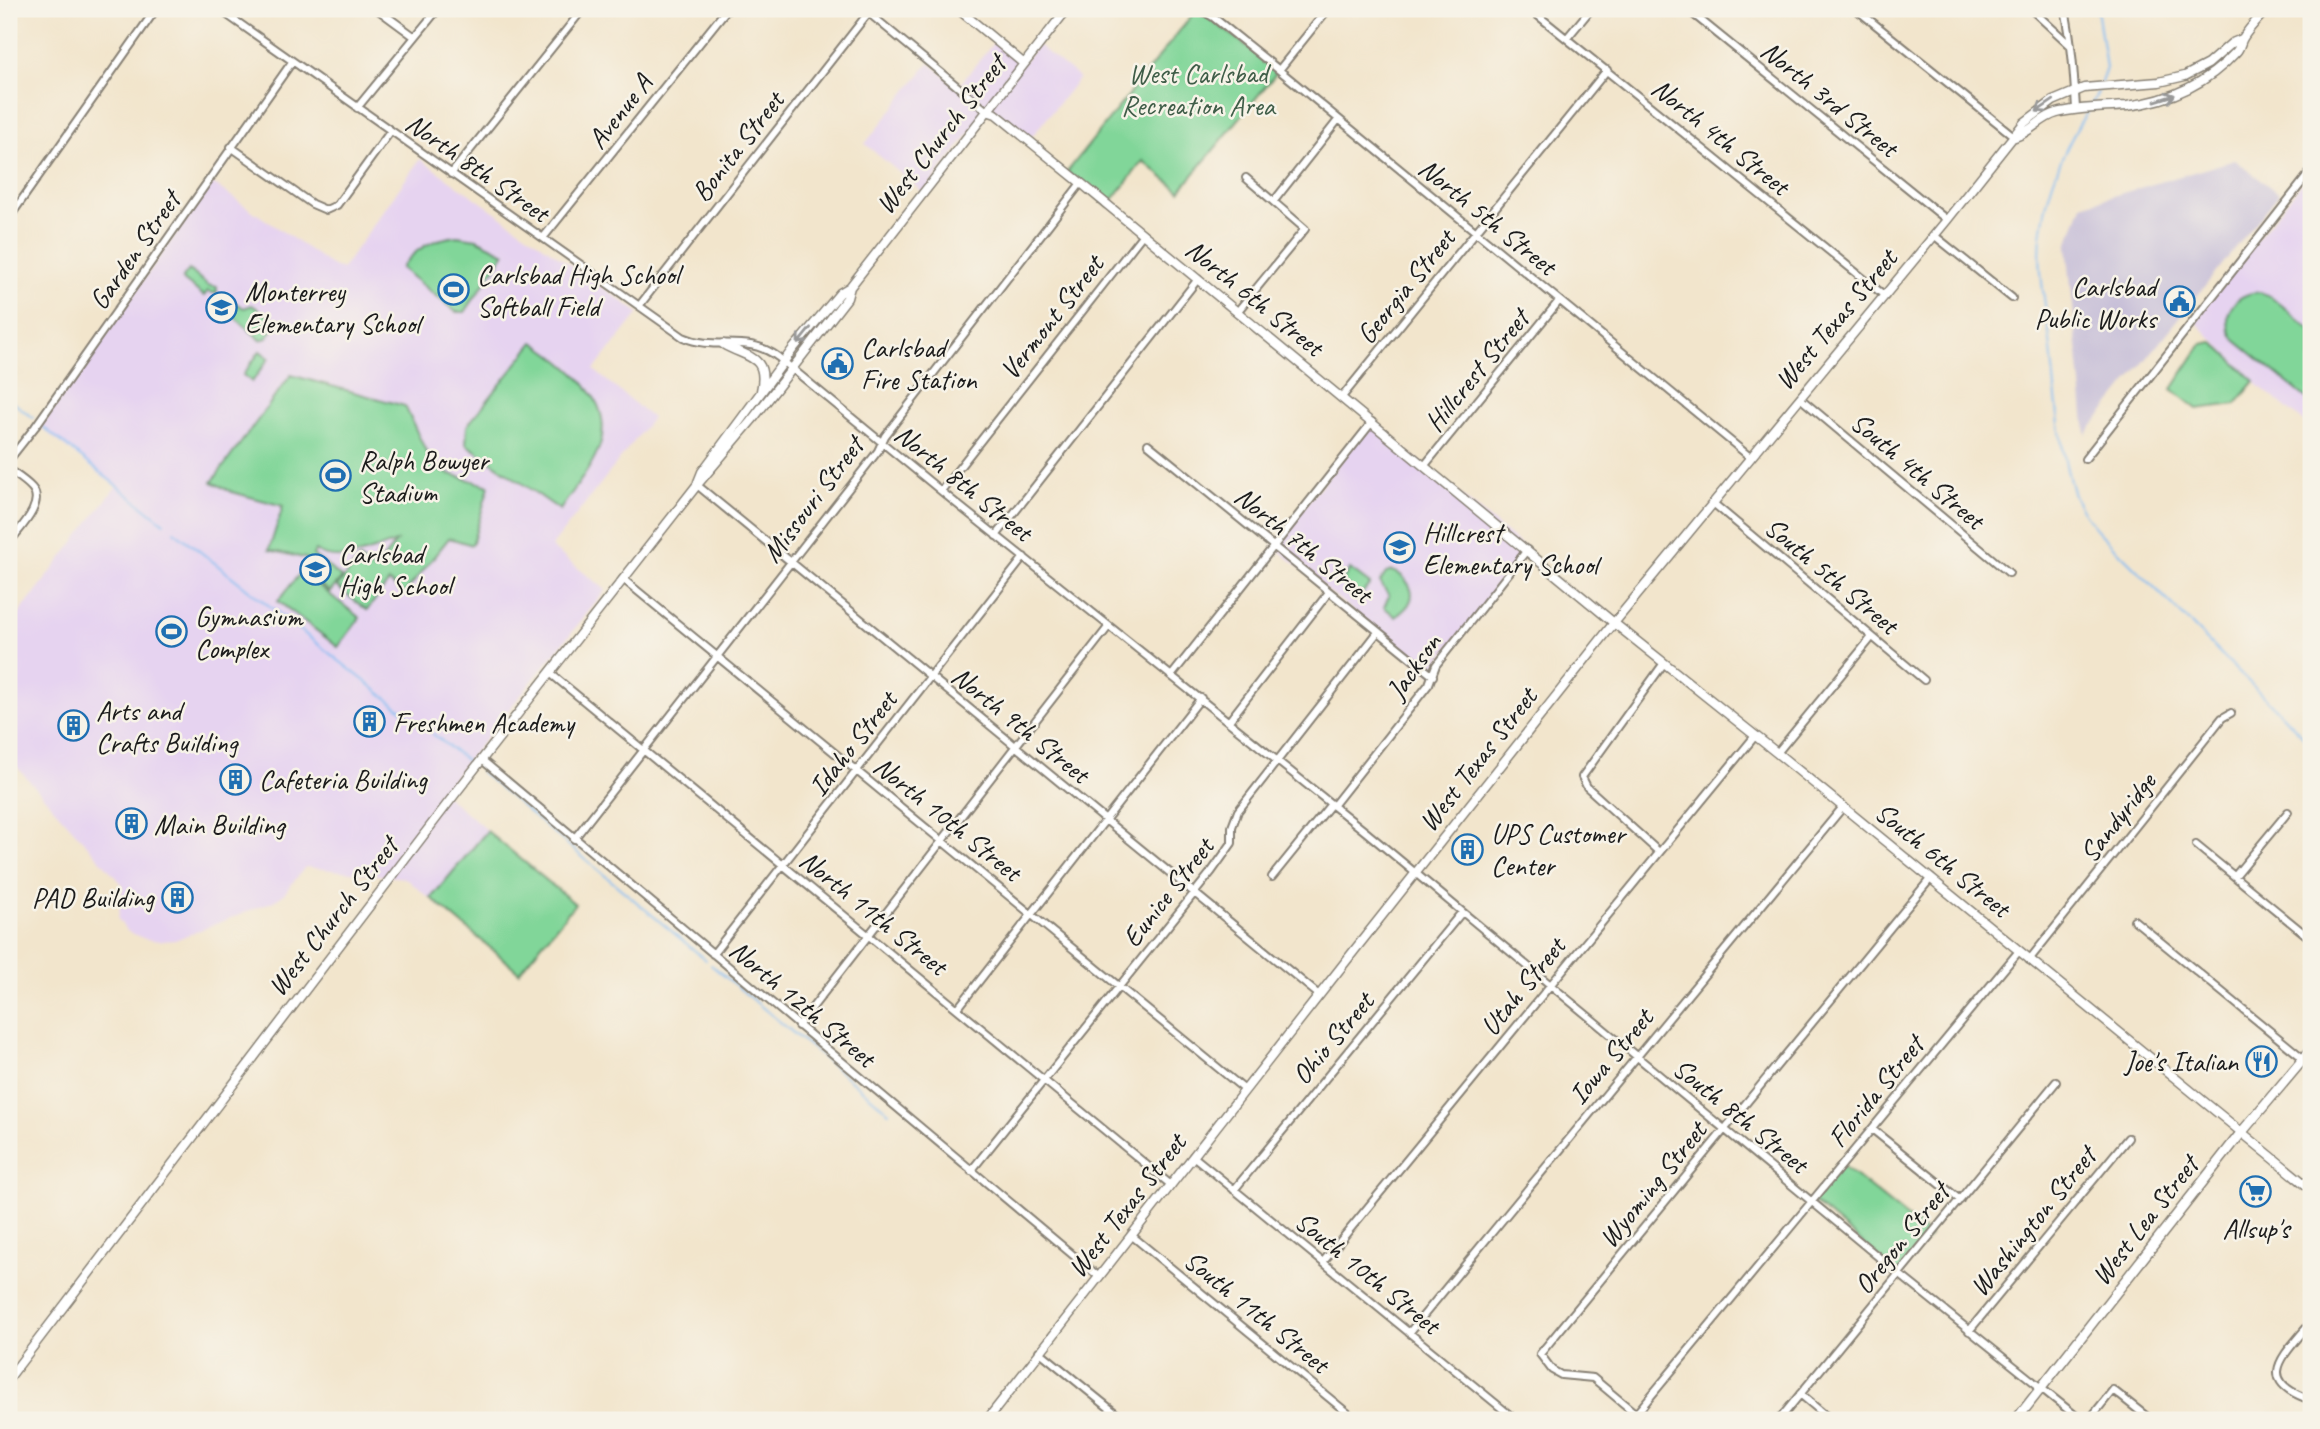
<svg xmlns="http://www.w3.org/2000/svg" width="2320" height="1429" viewBox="0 0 2320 1429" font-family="Caveat,sans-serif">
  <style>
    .built { fill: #e6d3f0 }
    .industrial { fill: #c8c0d8 }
    .green { fill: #81d699; stroke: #4e795a; stroke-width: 2 }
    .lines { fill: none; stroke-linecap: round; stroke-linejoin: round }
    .stream { stroke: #80bbf2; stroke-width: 2 }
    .minor-casing { stroke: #878074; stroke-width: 10 }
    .tertiary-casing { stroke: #878074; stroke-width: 11 }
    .secondary-casing { stroke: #878074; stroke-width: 12 }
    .minor { stroke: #fff; stroke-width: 6 }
    .tertiary { stroke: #fff; stroke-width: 8 }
    .secondary { stroke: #fff; stroke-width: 9 }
    .oneway { stroke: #999 }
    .labels { text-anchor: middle; stroke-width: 5; stroke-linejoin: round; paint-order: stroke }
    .park-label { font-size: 28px; fill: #3f5d48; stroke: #f7f3e8 }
    .street-label { font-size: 28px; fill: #1c1c1c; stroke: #f7f3e8 }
    .poi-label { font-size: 28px; fill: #1c1c1c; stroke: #f7f3e8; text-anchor: start }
  </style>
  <rect width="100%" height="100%" fill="#f7f3e8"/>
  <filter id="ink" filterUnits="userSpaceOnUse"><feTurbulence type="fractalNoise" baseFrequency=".0143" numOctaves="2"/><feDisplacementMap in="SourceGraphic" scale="14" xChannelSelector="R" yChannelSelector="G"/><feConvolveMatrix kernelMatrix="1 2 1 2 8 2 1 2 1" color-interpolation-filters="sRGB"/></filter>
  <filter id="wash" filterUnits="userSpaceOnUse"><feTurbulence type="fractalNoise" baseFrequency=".00686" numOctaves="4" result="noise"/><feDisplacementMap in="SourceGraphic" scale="28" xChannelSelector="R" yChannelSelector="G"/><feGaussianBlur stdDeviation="1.57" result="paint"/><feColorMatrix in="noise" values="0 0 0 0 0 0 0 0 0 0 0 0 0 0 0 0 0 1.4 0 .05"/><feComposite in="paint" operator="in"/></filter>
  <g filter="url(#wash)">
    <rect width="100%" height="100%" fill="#f2e5cc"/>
    <path class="built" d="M995 41 1023 63 1038 45 1079 78 1029 140 986 111 924 193 865 144 929 63 958 87Z
      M420 159 639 313 594 370 652 418 551 547 606 590 442 792 575 904 519 972 405 878 305 867 283 895 274 901 175 940 161 941 145 939 127 931 118 919 123 885 9 758V627L116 487 40 427 212 183 334 267 342 269Z
      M2311 171V428L2258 385 2194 320Z
      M1372 422 1527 550 1436 665 1433 676 1273 546Z"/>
    <path class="industrial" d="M2235 160 2279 194 2086 434 2067 246 2082 205Z"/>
    <path class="green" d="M1197 9 1279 70 1180 191 1143 161 1108 206 1067 172Z
      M457 236 477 239 505 253 465 312H456L401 268C416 248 432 239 457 236Z
      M189 270 208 285 217 287V293H211L208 291 204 296 182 279Z
      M2260 292 2272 297 2311 330V402L2236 341C2218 318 2232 293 2260 292Z
      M227 298 244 308 252 305 276 320V325L267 338 261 340C246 328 238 318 221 308Z
      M534 342C566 364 615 398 600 445 592 468 573 490 560 510L466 444 467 426Z
      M2213 342 2255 381 2236 404 2197 409 2172 389 2202 344Z
      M260 351 269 358 252 382 243 375Z
      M291 375 405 406 434 469 489 486 472 545 449 538 404 594 389 582 367 610 337 587 359 559 374 570 396 542C371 551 340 566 315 551L313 555 342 578 330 592 301 569 308 559 269 550 283 506 232 492 212 482Z
      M1350 569 1370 584 1360 596 1341 582Z
      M1392 571C1403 573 1418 591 1409 604 1406 609 1400 613 1396 617L1384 607 1389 596 1380 582 1386 573Z
      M301 572 360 618 338 647 278 601Z
      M487 831 575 904 519 972 431 898Z
      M1842 1165 1930 1236 1899 1274 1812 1201Z"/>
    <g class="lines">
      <path class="stream" d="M2097 9 2106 68 2101 83
        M2091 106 2098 92
        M2088 110C2064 148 2048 185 2042 229 2036 265 2046 305 2050 341 2056 391 2058 446 2074 495 2080 510 2090 522 2101 534L2311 744
        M9 399 33 418
        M43 427 164 523
        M174 531 422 726
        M433 734 468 762
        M481 772 706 960
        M711 965 889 1112"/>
    </g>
  </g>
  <g filter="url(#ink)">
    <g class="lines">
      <defs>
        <path id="minor" d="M219 9 683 337C717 352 746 333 778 357L952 500 1366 832 1899 1274 2081 1420
          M377 9 415 37
          M864 9 987 111
          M1199 9 1213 17 1279 70 1750 457
          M1530 9 1885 296
          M1687 9 1947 220
          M1856 9 2015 137
          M2031 9 2070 45
          M2065 9C2072 43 2074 74 2076 109
          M1567 38 1591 9
          M1279 70 1328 9
          M357 108 438 9
          M231 147 312 204 326 210 337 205 390 132
          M451 174 583 9
          M1274 201 1338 120
          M9 218 156 9
          M1935 236 2012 298
          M543 238 727 9
          M639 306 869 12
          M1237 312 1305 229 1246 178
          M1342 397 1607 70
          M1800 398 2009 573
          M1148 444 1433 676
          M2085 459 2311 171
          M9 460 35 427 292 62
          M1425 465 1559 301
          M9 470C16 475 26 481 32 488 46 504 18 530 9 543
          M697 485 1319 995
          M941 491 1143 234
          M1713 503 1924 680
          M996 536 1198 279
          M623 579 1245 1090
          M550 673 1171 1185
          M1172 675 1372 422
          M1229 721 1329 592
          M1777 753 1872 637
          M482 760 1098 1276
          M1333 806 1429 684 1436 665 1527 550
          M574 839 878 451 885 436 1081 183
          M2196 845 2311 939
          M1659 852 1587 787 1582 777 1664 663
          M2235 876 2288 812
          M1272 877 1331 804
          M2134 920 2304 1059
          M713 954 1024 557
          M2029 960 2211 732 2222 718 2231 713
          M958 1008 1201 698
          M798 1026 1109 626
          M1872 1129 1960 1200
          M1193 1156 1516 1420
          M971 1171 1212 871 1232 843V827L1238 811 1378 632
          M1234 1190 1462 912
          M1131 1235 1356 1420
          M1323 1262 1755 736
          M2311 1322C2285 1355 2252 1380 2311 1400
          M1969 1331 2128 1138
          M1409 1333 1843 807
          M1039 1351 1124 1420
          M1800 1394 1831 1420
          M1636 1414 1593 1378 1561 1375 1552 1370 1540 1354 1931 878
          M1631 1420 2019 951
          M1779 1420 2056 1082
          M2089 1420 2113 1390 2151 1420"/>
        <path id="tertiary" d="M958 9 1023 63
          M987 111 996 114 1081 183 1614 623 1777 753 2311 1189
          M2015 137C2031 132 2041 117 2057 113 2080 107 2104 108 2127 106 2168 101 2207 84 2236 52 2240 48 2240 43 2243 38 2249 28 2259 18 2267 9
          M723 344C746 358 769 354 761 391
          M698 482 702 472 793 349 840 293 850 287
          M9 1378 458 790 697 485 752 420 847 298 850 287 1067 9
          M987 1420 1357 947 1614 623 1947 220 2024 123 2053 101 2084 88 2159 82 2185 76 2208 64 2232 43 2242 39"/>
        <path id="secondary" d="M2016 1420 2241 1133 2311 1050"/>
      </defs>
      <use href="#minor" class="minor-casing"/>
      <use href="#tertiary" class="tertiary-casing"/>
      <use href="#secondary" class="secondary-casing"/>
      <use href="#minor" class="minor"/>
      <use href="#tertiary" class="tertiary"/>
      <use href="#secondary" class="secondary"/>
    </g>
    <defs><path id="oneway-shaft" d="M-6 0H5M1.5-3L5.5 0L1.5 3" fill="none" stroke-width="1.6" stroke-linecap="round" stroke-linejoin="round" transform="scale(1.75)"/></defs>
    <g class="oneway">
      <use href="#oneway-shaft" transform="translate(2165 98) rotate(-17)"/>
      <use href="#oneway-shaft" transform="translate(2045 106) rotate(146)"/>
      <use href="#oneway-shaft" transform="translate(804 336) rotate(129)"/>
    </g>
  </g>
  <defs>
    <symbol id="stadium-ring" viewBox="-11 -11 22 22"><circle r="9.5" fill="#f7f3e8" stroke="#1f6fb2" stroke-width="1.5"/><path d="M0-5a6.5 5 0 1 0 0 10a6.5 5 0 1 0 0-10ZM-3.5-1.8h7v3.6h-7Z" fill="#1f6fb2"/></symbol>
    <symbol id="civic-ring" viewBox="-11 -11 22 22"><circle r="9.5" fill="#f7f3e8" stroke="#1f6fb2" stroke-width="1.5"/><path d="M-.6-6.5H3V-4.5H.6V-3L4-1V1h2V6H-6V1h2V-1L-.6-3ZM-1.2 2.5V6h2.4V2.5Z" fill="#1f6fb2"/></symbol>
    <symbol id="school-ring" viewBox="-11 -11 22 22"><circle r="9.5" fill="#f7f3e8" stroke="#1f6fb2" stroke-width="1.5"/><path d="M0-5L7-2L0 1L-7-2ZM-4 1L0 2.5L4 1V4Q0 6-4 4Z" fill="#1f6fb2"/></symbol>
    <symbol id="building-ring" viewBox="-11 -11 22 22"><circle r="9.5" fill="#f7f3e8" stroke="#1f6fb2" stroke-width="1.5"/><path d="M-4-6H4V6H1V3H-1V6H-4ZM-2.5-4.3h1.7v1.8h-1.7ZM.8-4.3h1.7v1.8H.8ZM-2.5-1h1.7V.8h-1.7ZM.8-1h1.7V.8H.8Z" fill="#1f6fb2"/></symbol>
    <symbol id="restaurant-ring" viewBox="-11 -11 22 22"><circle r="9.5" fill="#f7f3e8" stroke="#1f6fb2" stroke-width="1.5"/><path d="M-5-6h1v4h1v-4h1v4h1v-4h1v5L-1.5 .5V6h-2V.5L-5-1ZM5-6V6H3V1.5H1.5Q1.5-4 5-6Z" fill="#1f6fb2"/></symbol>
    <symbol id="supermarket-ring" viewBox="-11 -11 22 22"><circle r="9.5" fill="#f7f3e8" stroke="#1f6fb2" stroke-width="1.5"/><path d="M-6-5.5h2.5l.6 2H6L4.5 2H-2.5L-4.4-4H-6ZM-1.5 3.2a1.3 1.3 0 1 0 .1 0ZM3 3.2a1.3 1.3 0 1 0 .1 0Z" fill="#1f6fb2"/></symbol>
  </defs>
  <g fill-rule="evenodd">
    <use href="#stadium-ring" x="436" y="272" width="35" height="35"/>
    <use href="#civic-ring" x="2162" y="284" width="35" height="35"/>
    <use href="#school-ring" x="204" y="290" width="35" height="35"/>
    <use href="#civic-ring" x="820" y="346" width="35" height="35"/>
    <use href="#stadium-ring" x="318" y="458" width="35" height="35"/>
    <use href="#school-ring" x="1382" y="530" width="35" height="35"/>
    <use href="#school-ring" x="298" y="552" width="35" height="35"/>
    <use href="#stadium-ring" x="154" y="614" width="35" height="35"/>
    <use href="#building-ring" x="352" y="704" width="35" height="35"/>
    <use href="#building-ring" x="56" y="708" width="35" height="35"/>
    <use href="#building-ring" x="218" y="762" width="35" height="35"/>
    <use href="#building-ring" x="114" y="806" width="35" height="35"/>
    <use href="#building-ring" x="1450" y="832" width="35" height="35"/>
    <use href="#building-ring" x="160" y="880" width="35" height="35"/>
    <use href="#restaurant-ring" x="2244" y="1044" width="35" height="35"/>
    <use href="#supermarket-ring" x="2238" y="1174" width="35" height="35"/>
  </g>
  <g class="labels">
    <g class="park-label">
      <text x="1198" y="83">West Carlsbad<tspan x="1198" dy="32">Recreation Area</tspan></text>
    </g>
    <g class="street-label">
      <text transform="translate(1830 98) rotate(39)" y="10">North 3rd Street</text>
      <text transform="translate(619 111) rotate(-52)" y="10">Avenue A</text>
      <text transform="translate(940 134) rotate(-52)" y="10">West Church Street</text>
      <text transform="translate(1721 136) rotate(39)" y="10">North 4th Street</text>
      <text transform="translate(737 146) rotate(-52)" y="10">Bonita Street</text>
      <text transform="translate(478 167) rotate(35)" y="10">North 8th Street</text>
      <text transform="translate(1488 216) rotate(39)" y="10">North 5th Street</text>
      <text transform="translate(134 250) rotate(-55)" y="10">Garden Street</text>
      <text transform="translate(1405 286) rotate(-51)" y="10">Georgia Street</text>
      <text transform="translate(1255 297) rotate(39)" y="10">North 6th Street</text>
      <text transform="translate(1051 317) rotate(-52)" y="10">Vermont Street</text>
      <text transform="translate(1835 319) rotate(-50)" y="10">West Texas Street</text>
      <text transform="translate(1476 370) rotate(-51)" y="10">Hillcrest Street</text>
      <text transform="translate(1918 470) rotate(40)" y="10">South 4th Street</text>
      <text transform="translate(964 482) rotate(39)" y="10">North 8th Street</text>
      <text transform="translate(812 499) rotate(-53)" y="10">Missouri Street</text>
      <text transform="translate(1304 544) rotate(39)" y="10">North 7th Street</text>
      <text transform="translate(1832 575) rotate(40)" y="10">South 5th Street</text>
      <text transform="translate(1413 666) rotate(-55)" y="10">Jackson</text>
      <text transform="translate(1021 724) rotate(39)" y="10">North 9th Street</text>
      <text transform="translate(852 743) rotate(-52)" y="10">Idaho Street</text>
      <text transform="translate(1477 759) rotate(-52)" y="10">West Texas Street</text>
      <text transform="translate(2117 817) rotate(-52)" y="10">Sandyridge</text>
      <text transform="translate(948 818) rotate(39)" y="10">North 10th Street</text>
      <text transform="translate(1943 859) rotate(39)" y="10">South 6th Street</text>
      <text transform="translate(1167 892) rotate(-52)" y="10">Eunice Street</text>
      <text transform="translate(874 912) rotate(39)" y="10">North 11th Street</text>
      <text transform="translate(332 916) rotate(-52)" y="10">West Church Street</text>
      <text transform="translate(1522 986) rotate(-51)" y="10">Utah Street</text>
      <text transform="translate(803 1003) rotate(40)" y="10">North 12th Street</text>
      <text transform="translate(1332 1038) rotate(-50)" y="10">Ohio Street</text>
      <text transform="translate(1610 1056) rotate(-50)" y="10">Iowa Street</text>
      <text transform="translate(1875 1091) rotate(-51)" y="10">Florida Street</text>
      <text transform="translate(1741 1115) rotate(39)" y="10">South 8th Street</text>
      <text transform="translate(1652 1184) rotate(-51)" y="10">Wyoming Street</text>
      <text transform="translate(1126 1205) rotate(-52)" y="10">West Texas Street</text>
      <text transform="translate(2144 1220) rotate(-52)" y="10">West Lea Street</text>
      <text transform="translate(2032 1221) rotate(-51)" y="10">Washington Street</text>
      <text transform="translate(1901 1238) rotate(-51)" y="10">Oregon Street</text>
      <text transform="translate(1368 1272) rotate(39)" y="10">South 10th Street</text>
      <text transform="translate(1257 1311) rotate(39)" y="10">South 11th Street</text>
    </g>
    <g class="poi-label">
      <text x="477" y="284">Carlsbad High School<tspan x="477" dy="32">Softball Field</tspan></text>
      <text x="2156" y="296" text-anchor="end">Carlsbad<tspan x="2156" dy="32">Public Works</tspan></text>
      <text x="245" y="301">Monterrey<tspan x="245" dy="32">Elementary School</tspan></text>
      <text x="861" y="357">Carlsbad<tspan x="861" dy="32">Fire Station</tspan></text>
      <text x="359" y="470">Ralph Bowyer<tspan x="359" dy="32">Stadium</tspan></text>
      <text x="1423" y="542">Hillcrest<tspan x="1423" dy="32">Elementary School</tspan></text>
      <text x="339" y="563">Carlsbad<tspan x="339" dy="32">High School</tspan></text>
      <text x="195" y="626">Gymnasium<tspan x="195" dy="32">Complex</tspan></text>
      <text x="96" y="720">Arts and<tspan x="96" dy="32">Crafts Building</tspan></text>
      <text x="393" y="732">Freshmen Academy</text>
      <text x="259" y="789">Cafeteria Building</text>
      <text x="154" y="834">Main Building</text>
      <text x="1491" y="843">UPS Customer<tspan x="1491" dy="32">Center</tspan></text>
      <text x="154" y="907" text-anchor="end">PAD Building</text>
      <text x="2238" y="1071" text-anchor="end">Joe's Italian</text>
      <text x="2256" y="1238" text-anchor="middle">Allsup's</text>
    </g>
  </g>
  <rect width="2320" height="1429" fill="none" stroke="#f7f3e8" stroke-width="35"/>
</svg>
